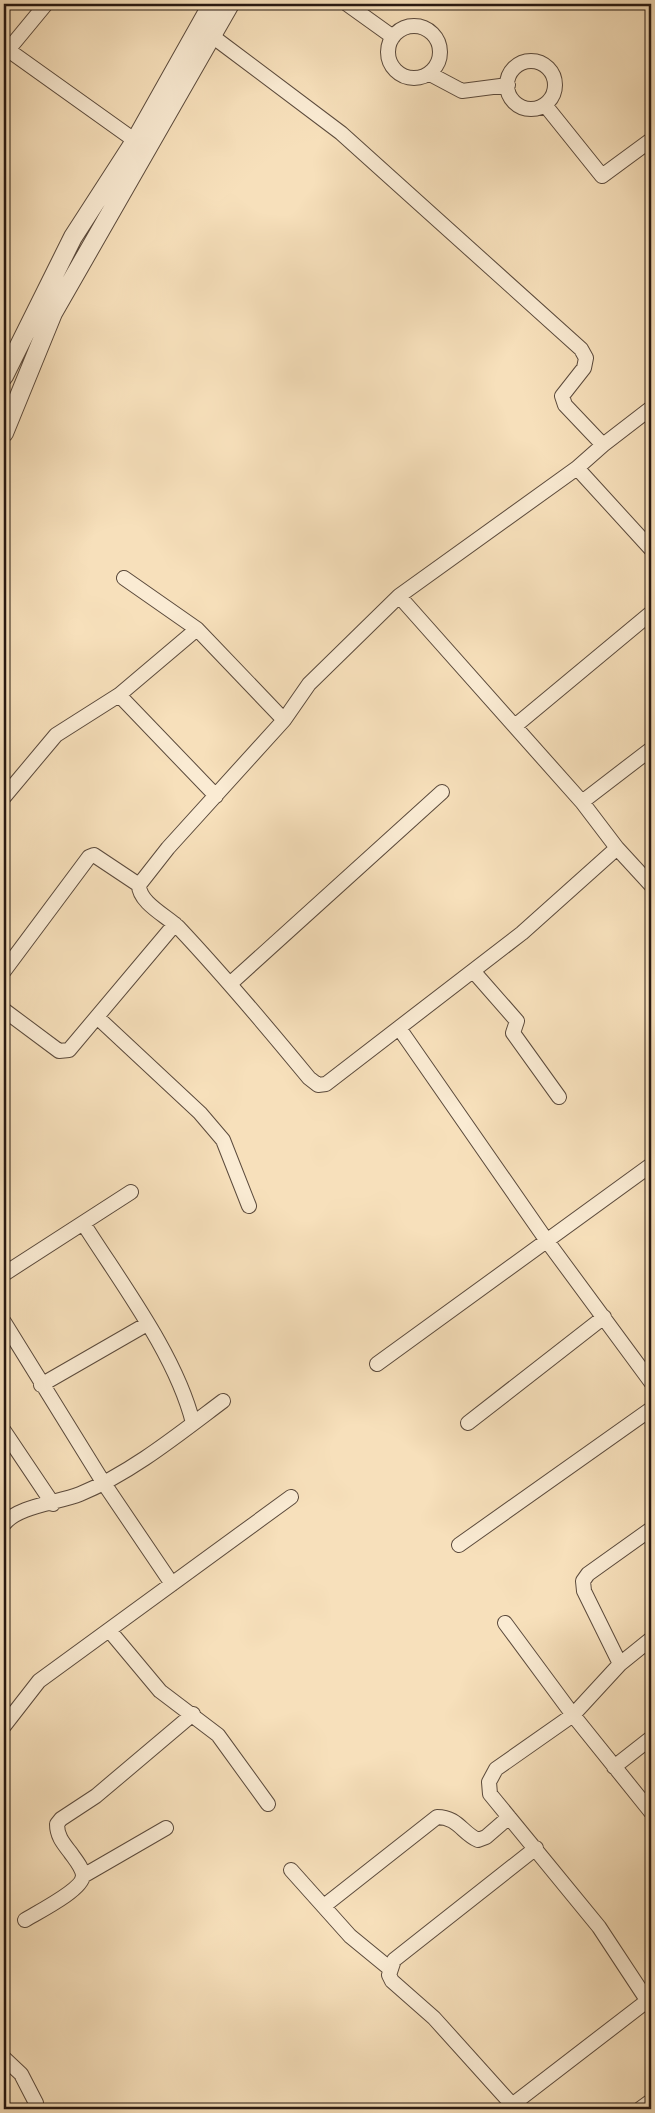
<svg xmlns="http://www.w3.org/2000/svg" width="655" height="2113" viewBox="0 0 655 2113" font-family="'IM FELL Great Primer',serif">
  <style>
    .lines { fill: none; stroke-linecap: round; stroke-linejoin: round }
    .minor-casing { stroke: #5b4a3c; stroke-width: 16 }
    .tertiary-casing { stroke: #5b4a3c; stroke-width: 20 }
    .minor { stroke: #faebd3; stroke-width: 14 }
    .tertiary { stroke: #faebd3; stroke-width: 18 }
  </style>
  <rect width="100%" height="100%" fill="#f7e0bb"/>
  <filter id="stains"><feTurbulence type="fractalNoise" baseFrequency=".004" numOctaves="4"/><feColorMatrix values="0 0 0 0 .2 0 0 0 0 .09 0 0 0 0 .02 0 0 0 .5 -.17"/></filter>
  <radialGradient id="worn" r=".72"><stop offset=".6" stop-color="#630" stop-opacity="0"/><stop offset="1" stop-color="#630" stop-opacity=".3"/></radialGradient>
  <g class="lines">
    <defs>
      <path id="minor" d="M347 4 393 37
        M388 52a26 26 0 1 1 52 0a26 26 0 1 1-52 0Z
        M212 36 341 133 581 349 586 358 584 368 562 396 565 405 603 445
        M4 47 144 147
        M8 50 46 4
        M507 85a24 24 0 1 1 48 0a24 24 0 1 1-48 0Z
        M430 74 462 91 508 85
        M545 105 602 176 651 140
        M577 468 603 445 651 408
        M124 578 197 629 284 720
        M399 596 582 802 617 848 522 933 326 1084 318 1085 309 1078C267 1027 225 977 179 928 167 916 139 903 139 885L168 848 284 720 309 684Z
        M399 596 577 468 651 549
        M119 695 216 796
        M515 726 651 613
        M4 797 56 735 119 695 197 629
        M582 802 651 749
        M617 848 651 885
        M4 971 89 857 94 855 139 885
        M474 972 517 1021 513 1033 559 1097
        M231 983 442 792
        M4 1010 59 1051 69 1050 175 924
        M97 1017 200 1113 223 1140 249 1206
        M399 1028 547 1241 651 1382
        M83 1223C121 1283 176 1355 193 1423
        M4 1274 131 1192
        M4 1322 103 1482 172 1584
        M377 1364 651 1165
        M41 1385 147 1324
        M468 1423 604 1317
        M4 1431 53 1504
        M4 1524C18 1506 57 1503 80 1494 131 1473 179 1434 223 1401
        M651 1529 588 1574 583 1581 584 1591 620 1664 573 1715 496 1769 489 1782 490 1794 599 1927 651 2006
        M459 1545 651 1409
        M505 1623 573 1715 651 1812
        M109 1630 160 1691 218 1735 268 1804
        M620 1664 651 1639
        M4 1726 39 1681 291 1497
        M614 1767 651 1738
        M291 1870 350 1936 389 1968
        M83 1876 166 1828
        M324 1906 437 1817C458 1817 462 1833 478 1840L486 1837 509 1817
        M25 1920C38 1912 82 1890 83 1876 83 1868 74 1858 70 1852 63 1843 57 1836 57 1824L61 1819 96 1796 193 1714
        M4 2058 21 2074 36 2103
        M512 2105 647 2001
        M516 2109 434 2018 392 1981 389 1975 394 1960 536 1848
        M640 2109 651 2101"/>
      <path id="tertiary" d="M4 376 73 237 135 141 212 4
        M4 433 53 313 230 4"/>
    </defs>
    <use href="#minor" class="minor-casing"/>
    <use href="#tertiary" class="tertiary-casing"/>
    <use href="#minor" class="minor"/>
    <use href="#tertiary" class="tertiary"/>
  </g>
  <rect width="655" height="2113" fill="none" stroke="#f7e0bb" stroke-width="20"/>
  <rect x="5" y="5" width="645" height="2103" fill="none" stroke="#271811" stroke-width="2.5"/>
  <rect x="10" y="10" width="635" height="2093" fill="none" stroke="#271811"/>
  <rect width="100%" height="100%" filter="url(#stains)"/>
  <rect width="100%" height="100%" fill="url(#worn)"/>
</svg>
